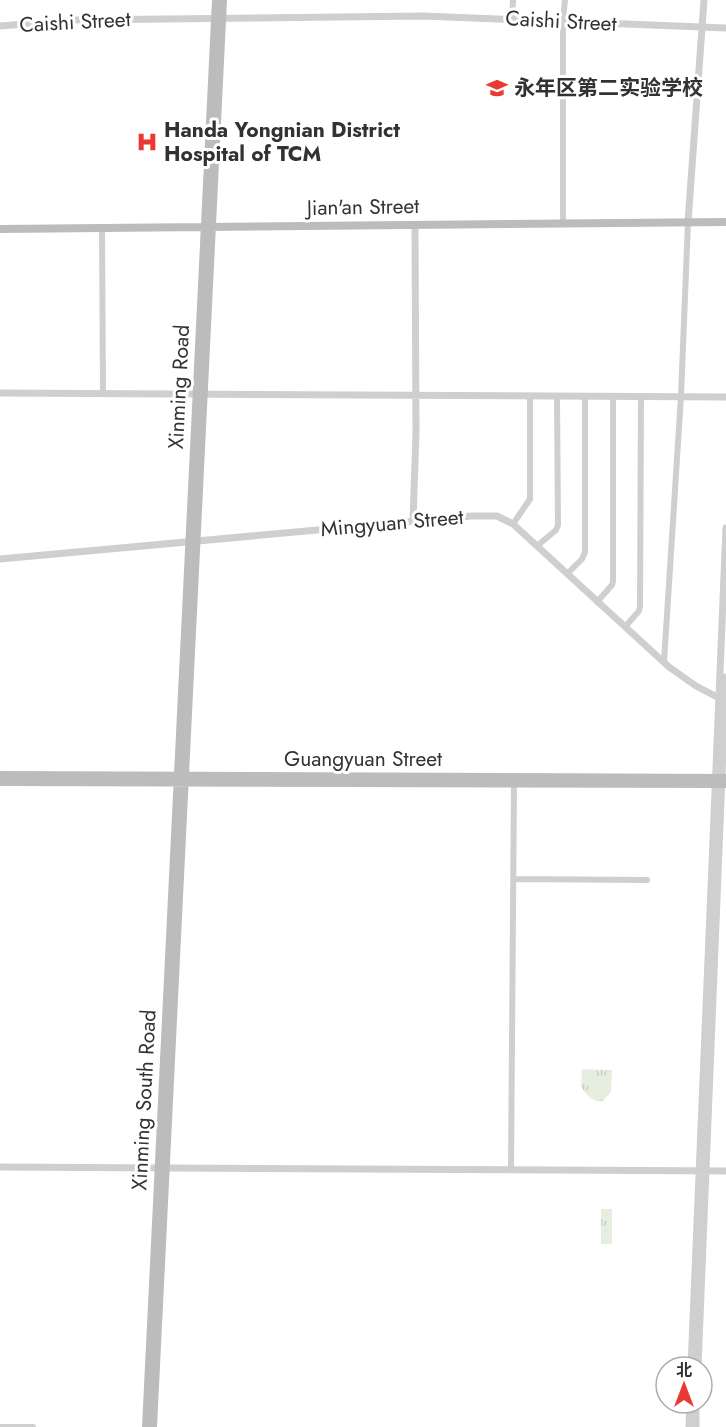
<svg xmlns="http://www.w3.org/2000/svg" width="726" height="1427" viewBox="0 0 726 1427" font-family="Jost,'Noto Sans SC',sans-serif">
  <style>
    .grass { fill: url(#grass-tufts) }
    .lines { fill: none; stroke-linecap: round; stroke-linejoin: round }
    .minor { stroke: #cfcfcf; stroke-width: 6 }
    .tertiary { stroke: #cfcfcf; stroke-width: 7 }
    .secondary { stroke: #bcbcbc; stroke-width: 8 }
    .labels { text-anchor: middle; stroke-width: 6; stroke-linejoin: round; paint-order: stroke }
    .street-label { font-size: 21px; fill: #323232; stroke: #fff }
    .poi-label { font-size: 21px; font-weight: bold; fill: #323232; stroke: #fff; text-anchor: start }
  </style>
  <defs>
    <pattern id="grass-tufts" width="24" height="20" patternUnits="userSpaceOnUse" patternTransform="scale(1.5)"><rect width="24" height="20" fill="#e6eee0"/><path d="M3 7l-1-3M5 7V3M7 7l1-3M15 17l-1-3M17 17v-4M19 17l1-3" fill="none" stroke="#c6cdc1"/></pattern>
  </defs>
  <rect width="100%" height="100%" fill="#fff"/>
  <path class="grass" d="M582 1069 612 1070 611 1092 603 1101C592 1103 587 1095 581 1087Z
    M601 1209H612V1244H601Z"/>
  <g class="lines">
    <path class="minor" d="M512 19 513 0
      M563 223V21L565 0
      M102 228 103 394
      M513 524 530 499V396
      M537 546 556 530 558 525 557 396
      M567 574 582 559 585 552V396
      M597 602 612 585 613 581V396
      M625 627 639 611 640 606 641 396
      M664 662 681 396 688 222
      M513 879 647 880
      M511 1170 514 784
      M0 1427H33"/>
    <path class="tertiary" d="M0 26 74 20 423 16 726 28
      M688 222 704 0
      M0 393 726 397
      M413 521 416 433 415 225
      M0 559 471 516H497L513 524 669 667 696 686 719 698
      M0 1167 726 1171
      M691 1367 726 528
      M698 1367 726 677
      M689 1427 690 1403
      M696 1427V1403"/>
    <path class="secondary" d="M0 229 726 222
      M0 775 726 778
      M0 782 726 784
      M146 1427 216 0
      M153 1427 223 0"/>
  </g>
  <defs>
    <symbol id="school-bare" viewBox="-9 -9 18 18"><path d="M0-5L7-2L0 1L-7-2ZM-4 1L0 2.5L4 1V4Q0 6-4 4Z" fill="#ea3832" stroke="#fff" stroke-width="2.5" paint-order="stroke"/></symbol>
    <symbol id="hospital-bare" viewBox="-9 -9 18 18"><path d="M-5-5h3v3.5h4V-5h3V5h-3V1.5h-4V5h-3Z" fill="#ea3832" stroke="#fff" stroke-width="2.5" paint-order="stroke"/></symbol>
  </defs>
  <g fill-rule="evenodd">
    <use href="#school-bare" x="482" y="73" width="30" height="30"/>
    <use href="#hospital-bare" x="132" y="127" width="30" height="30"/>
  </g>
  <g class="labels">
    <g class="street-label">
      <text transform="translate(561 21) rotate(3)" y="7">Caishi Street</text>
      <text transform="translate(75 22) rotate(-3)" y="7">Caishi Street</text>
      <text transform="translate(363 207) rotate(-1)" y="7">Jian'an Street</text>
      <text transform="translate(179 387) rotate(-87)" y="7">Xinming Road</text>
      <text transform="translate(392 523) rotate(-5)" y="7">Mingyuan Street</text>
      <text x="363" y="766">Guangyuan Street</text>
      <text transform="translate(144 1100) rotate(-87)" y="7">Xinming South Road</text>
    </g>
    <g class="poi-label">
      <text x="514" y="95">永年区第二实验学校</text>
      <text x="164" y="137">Handa Yongnian District<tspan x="164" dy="24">Hospital of TCM</tspan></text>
    </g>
  </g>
  <g transform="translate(684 1385)"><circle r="28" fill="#ffffff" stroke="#adadad" stroke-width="1.5"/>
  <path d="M0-4.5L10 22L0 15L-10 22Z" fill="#ea3832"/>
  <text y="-9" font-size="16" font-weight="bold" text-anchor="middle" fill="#323232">北</text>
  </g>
</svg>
